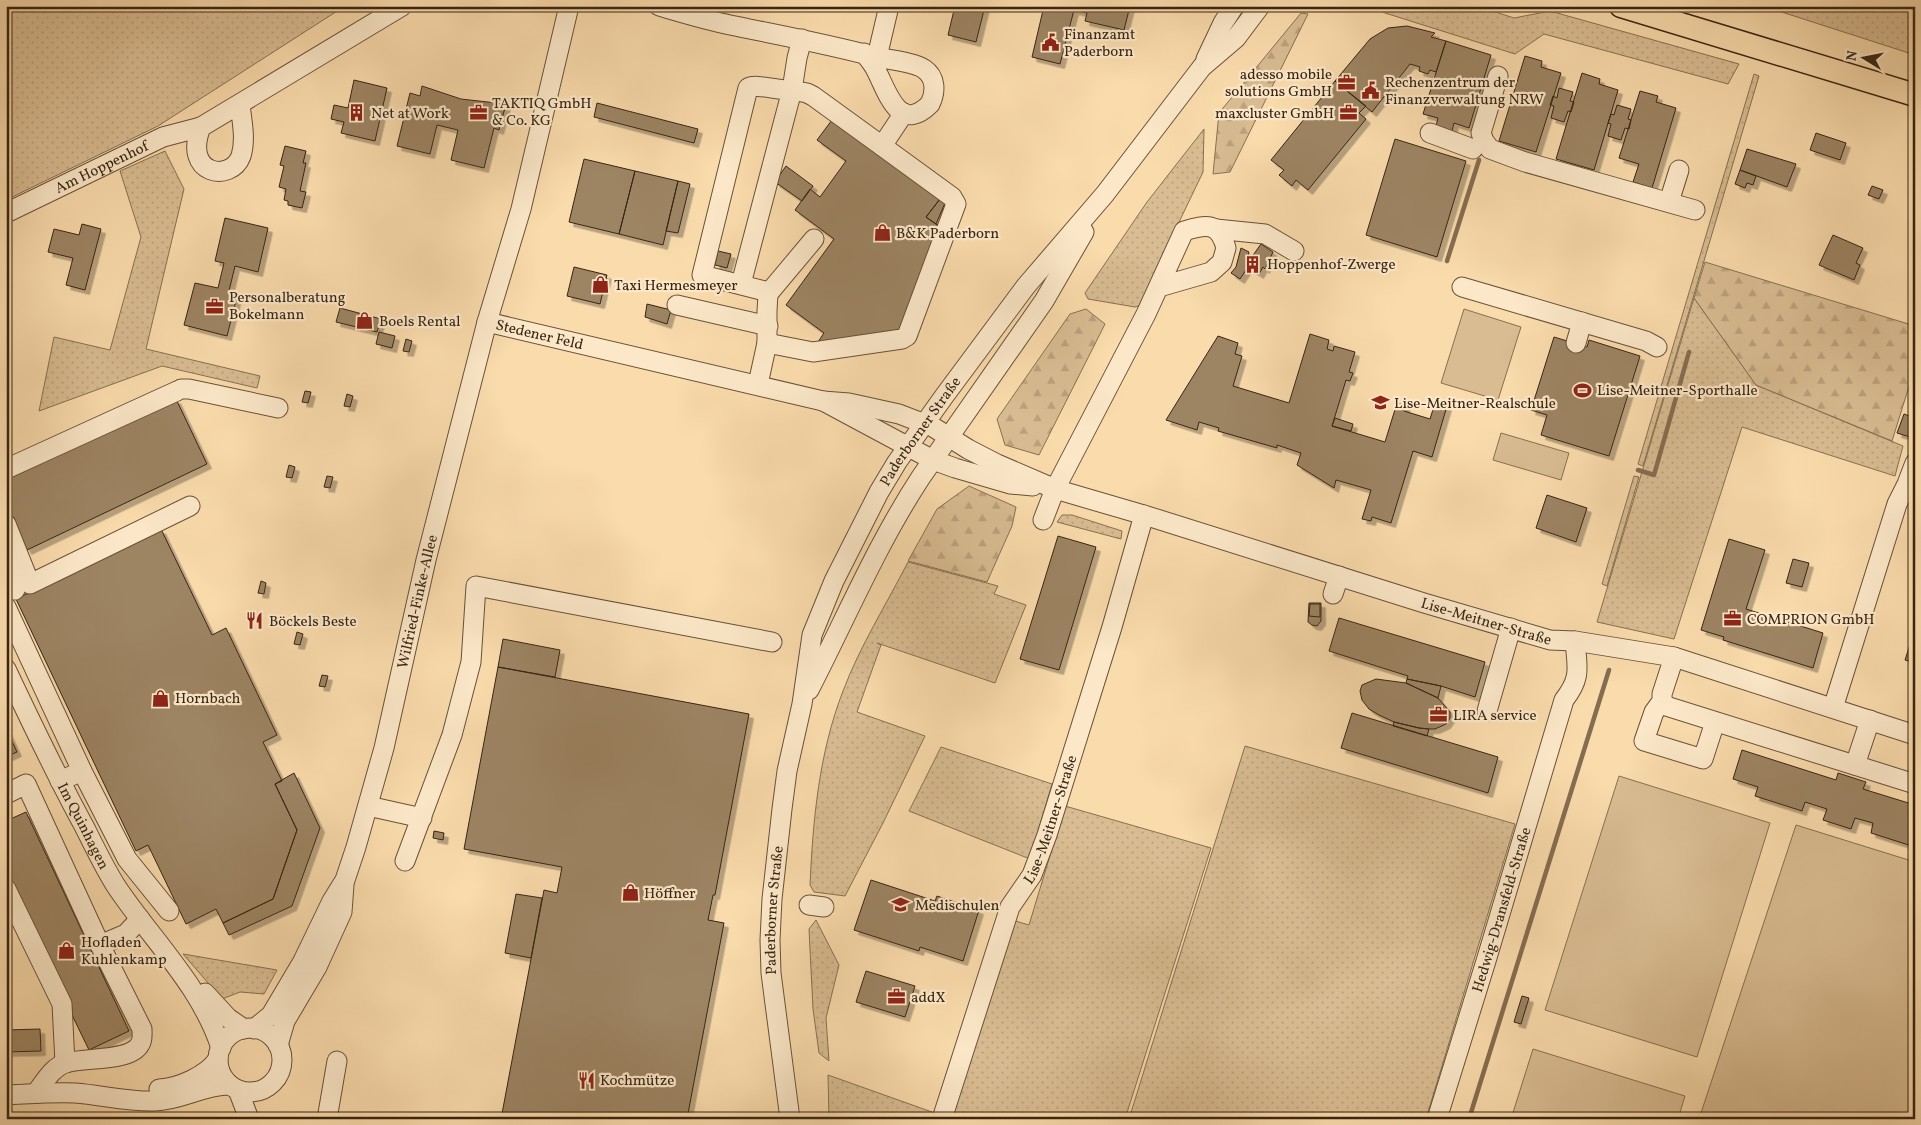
<svg xmlns="http://www.w3.org/2000/svg" width="1921" height="1125" viewBox="0 0 1921 1125" font-family="Vollkorn,serif">
  <style>
    .grass { fill: url(#grass-dots); stroke: #887052 }
    .forest { fill: url(#forest-firs); stroke: #887052 }
    .park { fill: #d9bc92; stroke: #887052 }
    .lines { fill: none; stroke-linecap: round; stroke-linejoin: round }
    .stream { stroke: #856d50; stroke-width: 4.5 }
    .building { fill: #9d8463; stroke: #382513; filter: url(#shadow) }
    .minor-casing { stroke: #685239; stroke-width: 21 }
    .major-casing { stroke: #382513; stroke-width: 25 }
    .minor { stroke: #fce8c9; stroke-width: 19 }
    .major { stroke: #fadbac; stroke-width: 22 }
    .labels { text-anchor: middle; stroke-width: 4.5; stroke-linejoin: round; paint-order: stroke }
    .poi-label { font-size: 15px; fill: #382513; stroke: #fce8c9; text-anchor: start }
    .street-label { font-size: 15px; fill: #382513; stroke: #fce8c9 }
  </style>
  <defs>
    <pattern id="grass-dots" width="8" height="8" patternUnits="userSpaceOnUse" patternTransform="scale(1.25)"><rect width="8" height="8" fill="#d9bc92"/><path d="M2 2h.1M6 6h.1" fill="none" stroke="#bba17d" stroke-width="1.8" stroke-linecap="round"/></pattern>
    <pattern id="forest-firs" width="22" height="20" patternUnits="userSpaceOnUse" patternTransform="scale(1.25)"><rect width="22" height="20" fill="#d9bc92"/><path d="M5 1l3.5 6h-7zM16 11l3.5 6h-7z" fill="#bba17d"/></pattern>
    <filter id="shadow"><feDropShadow dx="4.5" dy="4.5" stdDeviation="0" flood-color="#0004"/></filter>
  </defs>
  <rect width="100%" height="100%" fill="#fadbac"/>
  <filter id="stains"><feTurbulence type="fractalNoise" baseFrequency=".004" numOctaves="4"/><feColorMatrix values="0 0 0 0 .2 0 0 0 0 .09 0 0 0 0 .02 0 0 0 .5 -.17"/></filter>
  <radialGradient id="worn" r=".72"><stop offset=".6" stop-color="#630" stop-opacity="0"/><stop offset="1" stop-color="#630" stop-opacity=".3"/></radialGradient>
  <path class="grass" d="M6 6H345L158 126 6 200Z
    M1363 6H1477L1514 18 1550 11 1739 64 1728 84 1544 34 1515 54Z
    M1763 6H1915V55Z
    M1754 74 1759 76 1643 466 1638 464Z
    M1204 129 1203 172 1139 306 1135 307 1088 299 1085 293 1147 202Z
    M165 151 184 189 146 349 260 376 257 388 162 366 39 411 54 337 110 350 141 237 120 171Z
    M1694 298 1756 385 1903 446 1895 476 1742 427 1674 639 1597 622Z
    M1634 476 1639 477 1607 586 1602 584Z
    M1062 515H1072L1122 531 1121 539 1057 522Z
    M908 562 998 586 994 594 1026 605 995 683 877 643 881 645 857 712 925 736 883 823 845 896 814 892 810 885C813 819 819 753 843 691 860 646 886 605 908 562Z
    M1245 746 1515 824 1426 1119H1129Z
    M941 747 1052 784 1030 859 909 811Z
    M1065 806 1211 848 1125 1119H952L1012 920 1029 925Z
    M816 920 839 965 826 1018 829 1061 819 1053 813 1009 809 929Z
    M183 954 277 970 264 994 240 992 222 999Z
    M828 1075 932 1112V1119H829Z"/>
  <path class="forest" d="M1301 13 1308 14 1230 172 1213 174 1219 113Z
    M1705 262 1915 326V367L1892 441 1756 385 1694 298Z
    M1086 309 1105 324 1039 455 1005 445 997 419 1070 314Z
    M969 486 1016 507 1012 526 987 582 908 561 937 509Z"/>
  <path class="park" d="M1464 309 1521 327 1498 400 1441 383Z
    M1501 433 1569 453 1561 480 1493 460Z
    M1619 776 1770 823 1697 1057 1545 1010Z
    M1796 825 1915 862V1119H1699Z
    M1533 1049 1685 1096 1678 1119H1511Z"/>
  <g class="lines">
    <path class="stream" d="M1447 261 1479 160
      M1638 470 1654 475 1689 352
      M1469 1119 1609 670"/>
  </g>
  <path class="building" d="M955 6H985L976 42 948 35Z
    M1044 6H1130L1124 30 1085 21 1087 13 1074 10 1060 64 1032 57Z
    M1407 26 1435 33 1431 37 1446 41 1436 72 1430 70 1428 74 1419 71 1420 67 1410 64 1372 112 1335 81 1370 39 1388 28Z
    M1446 41 1491 55 1469 128 1454 123 1452 131 1436 126 1438 118 1423 114Z
    M1525 56 1542 61 1541 67 1561 73 1536 152 1499 141Z
    M1582 73 1600 79 1599 84 1618 90 1594 170 1556 159Z
    M354 80 387 88 375 141 341 133 344 122 331 119 334 105 348 108Z
    M1335 81 1366 106 1359 113 1366 119 1308 190 1296 180 1292 186 1279 175 1284 170 1271 160Z
    M422 86 461 99 506 104 499 130 494 128 484 168 451 160 458 130 437 125 430 154 397 146 410 93 420 96Z
    M1559 88 1573 92 1570 101 1574 102 1571 112 1568 111 1564 122 1551 118 1554 106 1550 105 1553 96 1557 98Z
    M1640 91 1658 96 1656 102 1676 108 1652 188 1633 182 1639 164 1619 158Z
    M597 103 698 129 694 143 594 117Z
    M1617 105 1631 109 1628 119 1631 120 1629 129 1625 128 1621 140 1608 136 1611 124 1608 123 1611 114 1614 115Z
    M832 120 940 199 926 217 940 227 900 330 818 342 824 333 786 305 834 239 795 210 810 189 820 197 846 161 817 140Z
    M1816 133 1846 143 1840 160 1810 150Z
    M1395 139 1466 161 1437 257 1366 235Z
    M285 146 306 151 303 163H306L300 191 306 192 302 208 288 205V201L284 200 286 189 279 187 284 166 280 165Z
    M1747 149 1796 164 1787 187 1740 170Z
    M584 159 635 171 619 234 569 222Z
    M786 166 813 186 802 201 775 182Z
    M1740 170 1756 176 1753 185 1747 183 1745 188 1735 184Z
    M635 171 678 181 663 245 619 234Z
    M678 181 690 184 678 233 666 231Z
    M1872 186 1883 190 1879 199 1868 195Z
    M940 199 945 203 936 224 926 217Z
    M225 218 268 228 258 272 235 266 229 291 238 293 227 336 184 325 195 283 218 288 224 263 215 261Z
    M82 224 101 229 85 290 66 285 73 258 48 252 54 229 79 235Z
    M1833 235 1863 248 1856 263 1860 265 1854 280 1819 265Z
    M1261 244 1273 252 1265 269 1263 267 1259 274 1248 267 1240 279 1231 273 1236 267 1241 248 1249 252 1247 260 1249 261Z
    M718 251 731 254 727 268 715 265Z
    M574 267 607 275 600 304 567 296Z
    M647 304 671 310 667 324 645 317Z
    M340 308 381 319 377 332 336 322Z
    M379 332 395 336 392 348 376 344Z
    M1310 334 1329 340 1327 349 1333 351 1334 346 1355 352 1349 372 1353 373 1350 381 1346 380 1332 426 1385 442 1397 403 1406 405 1404 411 1430 419 1435 403 1447 406 1432 457 1413 451 1391 523 1372 517 1371 521 1362 519 1371 490 1336 480 1334 488 1297 465 1301 453 1277 445V448L1218 431 1219 428 1199 422 1197 430 1166 420 1218 336 1238 343 1235 354 1242 356 1233 386 1289 403Z
    M1554 337 1587 347 1589 340 1640 356 1609 456 1541 435 1547 415 1531 410Z
    M406 339 412 341 409 352 403 351Z
    M305 391 311 392 308 403 302 402Z
    M347 394 353 396 350 407 344 406Z
    M176 399 207 464 27 550 6 506V480Z
    M1904 414 1915 418 1910 437 1897 433Z
    M1335 418 1353 424 1351 431 1332 426Z
    M289 465 295 467 292 478 286 477Z
    M327 476 333 477 330 488 324 487Z
    M1547 495 1587 508 1576 542 1536 528Z
    M161 529 212 635 226 628 277 735 263 742 282 781 275 784 297 830 273 899 223 923 216 909 186 924 148 845 136 851 16 599Z
    M1058 536 1096 547 1059 670 1020 659Z
    M1729 539 1765 550 1746 609 1823 633 1813 668 1723 640 1724 637 1701 630Z
    M1793 559 1809 563 1802 587 1786 583Z
    M261 581 266 583 264 594 258 593Z
    M1309 603H1321V621L1317 626 1312 625 1308 622Z
    M1310 604H1320V617L1309 616Z
    M1339 618 1485 662 1475 697 1441 686 1407 679 1408 676 1329 651Z
    M1915 629V663L1905 660Z
    M297 632 303 634 300 645 294 644Z
    M503 639 560 650 555 677 498 667Z
    M498 667 749 714 715 895H713L708 920 724 923 687 1119H501L544 890 557 893 562 867 464 849Z
    M322 675 328 676 325 687 319 686Z
    M1376 679 1406 683 1438 698 1450 712V718L1446 724 1435 729H1429L1419 728 1394 722 1379 715 1369 709 1362 700 1360 691 1362 685Z
    M1407 679 1441 686 1438 698 1406 683Z
    M1352 713 1498 757 1488 793 1341 748Z
    M1394 722 1419 728 1429 729 1427 736 1393 726Z
    M6 728 17 752 6 757Z
    M1742 750 1836 780 1838 773 1866 782 1863 789 1915 805V847L1871 833 1873 823 1855 818 1851 829 1823 820 1827 809 1805 802 1802 811 1755 796 1758 787 1733 779Z
    M294 773 320 828 292 906 229 935 223 923 273 899 297 830 275 784Z
    M26 812 129 1031 89 1050 6 879V821Z
    M434 831 444 833 443 840 433 838Z
    M871 880 935 901 937 896 979 910 963 961 920 947 919 951 854 930Z
    M516 894 542 898 531 958 505 953Z
    M866 971 915 986 905 1017 856 1002Z
    M1522 996 1529 998 1521 1024 1514 1022Z
    M40 1029 41 1051 6 1052V1030Z"/>
  <g class="lines">
    <defs>
      <g id="minor">
        <path d="M659 6C683 13 706 20 730 25 779 35 828 44 876 57 889 60 914 62 924 69 936 77 936 92 930 104 900 134 888 94 877 72 874 65 869 59 864 53"/>
        <path d="M802 39 797 58 792 90 807 93 813 96 882 146"/>
        <path d="M877 57 889 6"/>
        <path d="M1206 59 1223 23 1234 6"/>
        <path d="M1498 76 1481 133 1484 141 1490 149 1525 162 1695 210"/>
        <path d="M240 105C242 121 246 140 241 156 231 183 182 175 201 127L402 6"/>
        <path d="M1430 133 1473 149"/>
        <path d="M1669 202 1679 170"/>
        <path id="s1" d="M6 213 163 137 201 127"/>
        <path d="M1216 229 1265 234 1294 251"/>
        <path d="M741 284 792 90C781 91 754 83 748 88L702 275 765 291 768 294 767 311V343"/>
        <path d="M1462 287 1646 341 1657 347"/>
        <path d="M768 294 814 239"/>
        <path d="M677 305 768 326"/>
        <path id="s2" d="M487 322 823 401 933 460 955 468 1010 484 1033 486"/>
        <path d="M1576 343 1582 322"/>
        <path d="M758 384 767 343 813 352 902 339 907 336 956 204 952 197 882 146 904 113"/>
        <path d="M181 389H189L278 408"/>
        <path id="s3" d="M823 401 849 403 899 414 933 427 968 449 997 464 1055 489 1144 515 1424 603 1550 640 1575 641 1674 657 1915 735"/>
        <path d="M6 469 177 391"/>
        <path d="M1043 520 1055 489 1146 314 1184 231C1207 224 1219 222 1226 248L1222 262 1211 272 1159 287"/>
        <path d="M6 524 30 584 190 506"/>
        <path d="M6 570 15 590"/>
        <path d="M1333 594 1339 576"/>
        <path d="M6 607 82 771 60 781"/>
        <path d="M1674 657 1662 694V701L1654 712 1644 741 1703 759 1715 722"/>
        <path id="s4" d="M6 669C31 722 56 775 84 826 94 846 104 867 116 886 152 940 201 986 221 1048"/>
        <path d="M809 690C846 618 877 544 921 477L1044 301 1084 232"/>
        <path d="M1662 701 1666 706 1915 784"/>
        <path d="M1833 708 1897 504 1907 484 1915 463"/>
        <path d="M1487 711 1511 628"/>
        <path d="M1855 765 1870 720"/>
        <path d="M82 771 127 859 169 911"/>
        <path d="M6 794 26 784 100 945 142 1029C142 1034 143 1040 140 1044 131 1062 84 1057 66 1063 52 1067 44 1083 36 1093"/>
        <path d="M368 806 422 818"/>
        <path d="M405 861 452 735 471 662 476 586 772 642"/>
        <path d="M6 889 62 1004 65 1063"/>
        <path d="M809 905 824 907"/>
        <path d="M100 945 126 934 140 919"/>
        <path d="M205 993 228 1018 244 1029"/>
        <circle cx="250" cy="1060" r="32"/>
        <path id="s5" d="M254 1029 271 1015 303 961 332 901 345 880 356 847 384 748 426 560 487 322 521 209 569 6"/>
        <path d="M278 1045 285 1021 317 967 342 912 344 885"/>
        <path d="M159 1089C178 1088 207 1076 218 1059"/>
        <path d="M238 1090 249 1119"/>
        <path d="M6 1095C29 1094 52 1092 75 1093 102 1095 128 1102 155 1101 181 1100 204 1085 229 1085"/>
        <path d="M327 1119 337 1061"/>
        <path id="s6" d="M790 1119 771 973 770 940 772 899 782 809 787 771 802 704 812 635 834 581 879 492 897 462 945 395 1026 286 1105 194 1202 67 1236 38 1260 6"/>
        <path id="s7" d="M942 1119 1010 907 1032 875 1047 835 1112 627 1144 515"/>
        <path id="s8" d="M1437 1119 1486 961 1564 700C1582 677 1577 667 1575 641"/>
      </g>
      <path id="major" d="M1621 6 1915 95"/>
    </defs>
    <use href="#minor" class="minor-casing"/>
    <use href="#major" class="major-casing"/>
    <use href="#minor" class="minor"/>
    <use href="#major" class="major"/>
  </g>
  <defs>
    <symbol id="civic-bare" viewBox="-9 -9 18 18"><path d="M-.6-6.5H3V-4.5H.6V-3L4-1V1h2V6H-6V1h2V-1L-.6-3ZM-1.2 2.5V6h2.4V2.5Z" fill="#8f2418" stroke="#fce8c9" stroke-width="2.5" paint-order="stroke"/></symbol>
    <symbol id="office-bare" viewBox="-9 -9 18 18"><path d="M-6-3h4V-5.5h4V-3h4V5H-6ZM-1-4.5V-3h2v-1.5ZM-6 0V1H6V0Z" fill="#8f2418" stroke="#fce8c9" stroke-width="2.5" paint-order="stroke"/></symbol>
    <symbol id="building-bare" viewBox="-9 -9 18 18"><path d="M-4-6H4V6H1V3H-1V6H-4ZM-2.5-4.3h1.7v1.8h-1.7ZM.8-4.3h1.7v1.8H.8ZM-2.5-1h1.7V.8h-1.7ZM.8-1h1.7V.8H.8Z" fill="#8f2418" stroke="#fce8c9" stroke-width="2.5" paint-order="stroke"/></symbol>
    <symbol id="shop-bare" viewBox="-9 -9 18 18"><path d="M-5-2.5h2.3a2.7 3.5 0 0 1 5.4 0H5L5.5 6h-11ZM-1.5-2.5h3a1.5 2.3 0 0 0-3 0Z" fill="#8f2418" stroke="#fce8c9" stroke-width="2.5" paint-order="stroke"/></symbol>
    <symbol id="stadium-bare" viewBox="-9 -9 18 18"><path d="M0-5a6.5 5 0 1 0 0 10a6.5 5 0 1 0 0-10ZM-3.5-1.8h7v3.6h-7Z" fill="#8f2418" stroke="#fce8c9" stroke-width="2.5" paint-order="stroke"/></symbol>
    <symbol id="school-bare" viewBox="-9 -9 18 18"><path d="M0-5L7-2L0 1L-7-2ZM-4 1L0 2.5L4 1V4Q0 6-4 4Z" fill="#8f2418" stroke="#fce8c9" stroke-width="2.5" paint-order="stroke"/></symbol>
    <symbol id="restaurant-bare" viewBox="-9 -9 18 18"><path d="M-5-6h1v4h1v-4h1v4h1v-4h1v5L-1.5 .5V6h-2V.5L-5-1ZM5-6V6H3V1.5H1.5Q1.5-4 5-6Z" fill="#8f2418" stroke="#fce8c9" stroke-width="2.5" paint-order="stroke"/></symbol>
    <symbol id="university-bare" viewBox="-9 -9 18 18"><path d="M0-5L7-2L0 1L-7-2ZM-4 1L0 2.5L4 1V4Q0 6-4 4Z" fill="#8f2418" stroke="#fce8c9" stroke-width="2.5" paint-order="stroke"/></symbol>
  </defs>
  <g fill-rule="evenodd">
    <use href="#civic-bare" x="1038" y="30" width="25" height="25"/>
    <use href="#office-bare" x="1334" y="70" width="25" height="25"/>
    <use href="#civic-bare" x="1358" y="78" width="25" height="25"/>
    <use href="#office-bare" x="466" y="100" width="25" height="25"/>
    <use href="#building-bare" x="344" y="100" width="25" height="25"/>
    <use href="#office-bare" x="1336" y="100" width="25" height="25"/>
    <use href="#shop-bare" x="870" y="220" width="25" height="25"/>
    <use href="#building-bare" x="1240" y="252" width="25" height="25"/>
    <use href="#shop-bare" x="588" y="272" width="25" height="25"/>
    <use href="#office-bare" x="202" y="294" width="25" height="25"/>
    <use href="#shop-bare" x="352" y="308" width="25" height="25"/>
    <use href="#stadium-bare" x="1570" y="378" width="25" height="25"/>
    <use href="#school-bare" x="1368" y="390" width="25" height="25"/>
    <use href="#office-bare" x="1720" y="606" width="25" height="25"/>
    <use href="#restaurant-bare" x="242" y="608" width="25" height="25"/>
    <use href="#shop-bare" x="148" y="686" width="25" height="25"/>
    <use href="#office-bare" x="1426" y="702" width="25" height="25"/>
    <use href="#shop-bare" x="618" y="880" width="25" height="25"/>
    <use href="#university-bare" x="888" y="892" width="25" height="25"/>
    <use href="#shop-bare" x="54" y="938" width="25" height="25"/>
    <use href="#office-bare" x="884" y="984" width="25" height="25"/>
    <use href="#restaurant-bare" x="574" y="1068" width="25" height="25"/>
  </g>
  <g class="labels">
    <g class="poi-label">
      <text x="1064" y="39">Finanzamt<tspan x="1064" dy="17">Paderborn</tspan></text>
      <text x="1332" y="79" text-anchor="end">adesso mobile<tspan x="1332" dy="17">solutions GmbH</tspan></text>
      <text x="1385" y="87">Rechenzentrum der<tspan x="1385" dy="17">Finanzverwaltung NRW</tspan></text>
      <text x="492" y="108">TAKTIQ GmbH<tspan x="492" dy="17">&amp; Co. KG</tspan></text>
      <text x="371" y="118">Net at Work</text>
      <text x="1334" y="118" text-anchor="end">maxcluster GmbH</text>
      <text x="896" y="238">B&amp;K Paderborn</text>
      <text x="1267" y="269">Hoppenhof-Zwerge</text>
      <text x="614" y="290">Taxi Hermesmeyer</text>
      <text x="229" y="302">Personalberatung<tspan x="229" dy="17">Bokelmann</tspan></text>
      <text x="379" y="326">Boels Rental</text>
      <text x="1597" y="395">Lise-Meitner-Sporthalle</text>
      <text x="1394" y="408">Lise-Meitner-Realschule</text>
      <text x="1747" y="624">COMPRION GmbH</text>
      <text x="269" y="626">Böckels Beste</text>
      <text x="175" y="703">Hornbach</text>
      <text x="1453" y="720">LIRA service</text>
      <text x="644" y="898">Höffner</text>
      <text x="915" y="910">Medischulen</text>
      <text x="81" y="947">Hofladen<tspan x="81" dy="17">Kuhlenkamp</tspan></text>
      <text x="911" y="1002">addX</text>
      <text x="600" y="1085">Kochmütze</text>
    </g>
    <g class="street-label">
      <text dy="5" stroke="none"><textPath href="#s1" startOffset="106">Am Hoppenhof</textPath></text>
      <text dy="5" stroke="none"><textPath href="#s2" startOffset="54">Stedener Feld</textPath></text>
      <text dy="5" stroke="none"><textPath href="#s6" startOffset="720">Paderborner Straße</textPath></text>
      <text dy="5" stroke="none"><textPath href="#s5" startOffset="464">Wilfried-Finke-Allee</textPath></text>
      <text dy="5" stroke="none"><textPath href="#s3" startOffset="702">Lise-Meitner-Straße</textPath></text>
      <text dy="5" stroke="none"><textPath href="#s7" startOffset="320">Lise-Meitner-Straße</textPath></text>
      <text dy="5" stroke="none"><textPath href="#s4" startOffset="175">Im Quinhagen</textPath></text>
      <text dy="5" stroke="none"><textPath href="#s8" startOffset="219">Hedwig-Dransfeld-Straße</textPath></text>
      <text dy="5" stroke="none"><textPath href="#s6" startOffset="210">Paderborner Straße</textPath></text>
    </g>
  </g>
  <rect width="1921" height="1125" fill="none" stroke="#fadbac" stroke-width="25"/>
  <rect x="8" y="8" width="1906" height="1110" fill="none" stroke="#382513" stroke-width="2.5"/>
  <rect x="12" y="12" width="1896" height="1100" fill="none" stroke="#382513"/>
  <g transform="translate(1864 58) rotate(280)" stroke="#fce8c9" stroke-width="4" paint-order="stroke">
  <path d="M0-4L9 19L0 12L-9 19Z" fill="#382513"/>
  <text y="-8" font-size="14" font-weight="bold" text-anchor="middle" fill="#382513">N</text>
  </g>
  <rect width="100%" height="100%" filter="url(#stains)"/>
  <rect width="100%" height="100%" fill="url(#worn)"/>
</svg>
